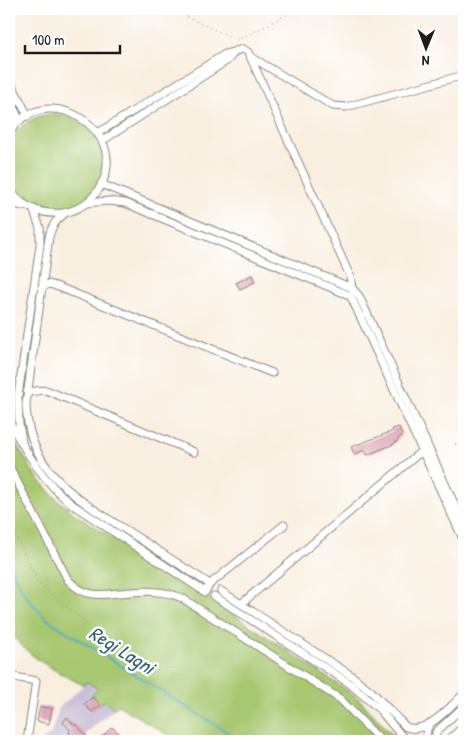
<svg xmlns="http://www.w3.org/2000/svg" width="473" height="750" viewBox="0 0 473 750" font-family="'Patrick Hand',sans-serif">
  <style>
    .industrial { fill: #cbbfd6 }
    .green { fill: #a7c76f; stroke: #627246 }
    .lines { fill: none; stroke-linecap: round; stroke-linejoin: round }
    .stream { stroke: #42a8c2; stroke-width: 2 }
    .building { fill: #da9daf }
    .minor-casing { stroke: #8a867e; stroke-width: 9 }
    .path { stroke: #8a867e; stroke-width: 1; stroke-dasharray: 1 4; stroke-linecap: butt }
    .minor { stroke: #fff; stroke-width: 7 }
    .labels { text-anchor: middle; stroke-width: 5; stroke-linejoin: round; paint-order: stroke }
    .water-label { font-size: 20px; font-style: italic; fill: #2f626f; stroke: #fff }
  </style>
  <rect width="100%" height="100%" fill="#fff"/>
  <filter id="ink" filterUnits="userSpaceOnUse"><feTurbulence type="fractalNoise" baseFrequency=".02" numOctaves="2"/><feDisplacementMap in="SourceGraphic" scale="10" xChannelSelector="R" yChannelSelector="G"/><feConvolveMatrix kernelMatrix="1 2 1 2 8 2 1 2 1" color-interpolation-filters="sRGB"/></filter>
  <filter id="wash" filterUnits="userSpaceOnUse"><feTurbulence type="fractalNoise" baseFrequency=".0096" numOctaves="4" result="noise"/><feDisplacementMap in="SourceGraphic" scale="20" xChannelSelector="R" yChannelSelector="G"/><feGaussianBlur stdDeviation="1.12" result="paint"/><feColorMatrix in="noise" values="0 0 0 0 0 0 0 0 0 0 0 0 0 0 0 0 0 1.4 0 .05"/><feComposite in="paint" operator="in"/></filter>
  <g filter="url(#wash)">
    <rect width="100%" height="100%" fill="#f9efe0"/>
    <path class="industrial" d="M87 682 98 689 100 705 105 700 114 709 77 741H41L51 734 59 708Z"/>
    <path class="green" d="M6 162a48 48 0 1 1 96 0a48 48 0 1 1-96 0Z
      M9 431 31 469 51 494 76 515 201 593 357 697 398 741H178L118 705 114 709 105 700 100 705 91 696 98 689 87 682 83 685C54 670 28 658 9 630Z"/>
    <g class="lines">
      <path class="stream" d="M9 563C20 589 27 600 48 620L241 741"/>
    </g>
    <g id="blocks">
      <path class="building" d="M252 275 255 282 240 289 236 283Z
        M399 427 402 435 394 444 367 455 365 450 354 454 351 447 393 431 392 429Z
        M93 697 101 705 92 712 84 704Z
        M40 707 52 708 49 724 37 721Z
        M67 717 75 726 76 724 88 738 84 741 76 736 74 738 69 732 70 730 63 722Z
        M112 727 124 738 120 741H98Z"/>
    </g>
  </g>
  <g filter="url(#ink)">
    <use href="#blocks" fill-opacity="0" stroke="#8a867e" stroke-width="1"/>
    <g class="lines">
      <defs>
        <path id="minor" d="M253 58 333 106 346 107 464 75
          M9 79 28 116
          M9 98 20 121
          M98 133 225 54 243 49 248 52 350 276 352 288
          M9 134C42 76 135 130 99 189 90 202 77 211 62 213 39 215 22 207 9 189
          M102 141 228 60 235 51
          M101 184 352 288 359 296 464 525
          M9 203 23 206
          M86 203 109 201 125 203 349 295 352 299 464 541
          M67 212C57 219 52 224 49 237L26 404C28 473 78 499 129 532 156 549 183 567 210 584
          M41 288 49 284 56 286 272 373
          M27 392 46 390 194 452
          M9 421C26 452 44 483 73 505L205 592 210 584 284 525
          M22 441 19 424 18 396 40 245V228L34 211
          M9 466 68 580C74 586 80 591 88 593 98 596 109 594 119 593 141 591 162 589 182 598L340 699 381 741
          M221 591 352 676 371 691 406 727C427 735 449 707 464 694
          M214 596 349 683 379 709 406 741
          M241 604 424 449
          M9 676 36 681 27 741
          M426 741 427 729 430 724
          M436 741V732L464 706
          M447 741 464 726"/>
      </defs>
      <use href="#minor" class="minor-casing"/>
      <path class="path" d="M174 9 193 20 238 40 298 9
        M455 444 464 443
        M9 521 38 583 92 627 125 647"/>
      <use href="#minor" class="minor"/>
    </g>
  </g>
  <g class="labels">
    <g class="water-label">
      <text transform="translate(122 650) rotate(32)" y="7">Regi Lagni</text>
    </g>
  </g>
  <rect width="473" height="750" fill="none" stroke="#fff" stroke-width="30"/>
  <g transform="translate(426 48) rotate(181)" stroke="#ffffff" stroke-width="4" paint-order="stroke">
  <path d="M0-4L9 19L0 12L-9 19Z" fill="#1c1c1c"/>
  <text y="-8" font-size="14" font-weight="bold" text-anchor="middle" fill="#1c1c1c">N</text>
  </g>
  <path d="M25 45v8h95v-8" fill="none" stroke="#1c1c1c" stroke-width="2.5"/>
  <text x="32" y="45" font-size="15" fill="#1c1c1c" stroke="#ffffff" stroke-width="4" paint-order="stroke">100 m</text>
</svg>
